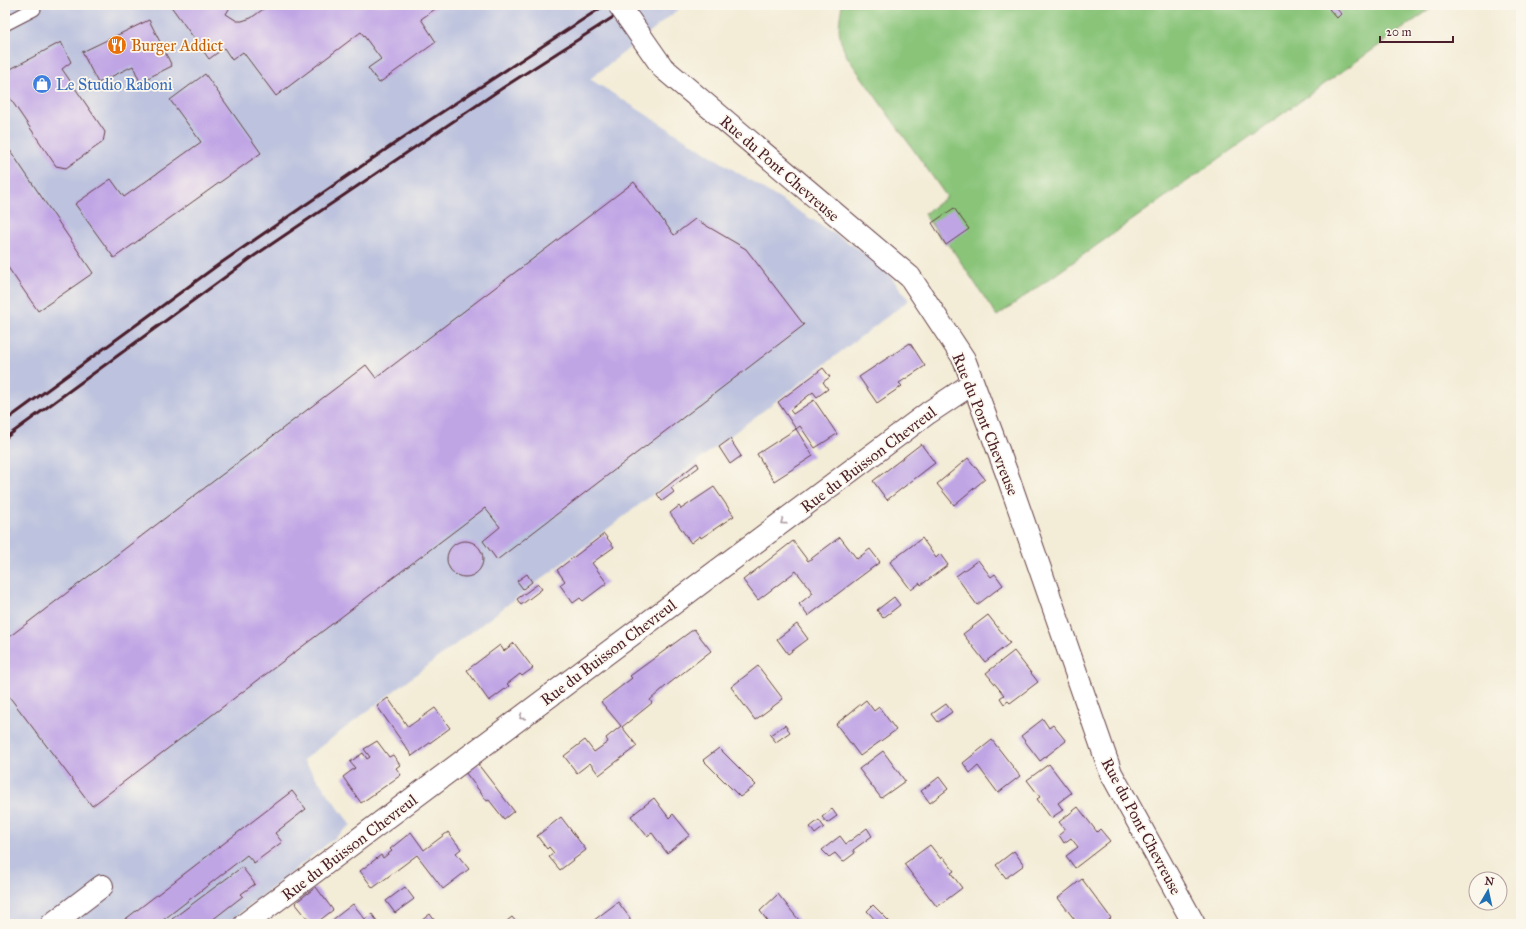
<svg xmlns="http://www.w3.org/2000/svg" width="1526" height="929" viewBox="0 0 1526 929" font-family="'IM FELL Great Primer',serif">
  <style>
    .industrial { fill: #bdc3de }
    .green { fill: #89c479; stroke: #6a7252 }
    .building { fill: #c0a5e5 }
    .lines { fill: none; stroke-linecap: round; stroke-linejoin: round }
    .service-casing { stroke: #633e45; stroke-width: 15 }
    .minor-casing { stroke: #633e45; stroke-width: 24 }
    .service { stroke: #fff; stroke-width: 13 }
    .minor { stroke: #fff; stroke-width: 22 }
    .rail { stroke: #4a1f2b; stroke-width: 3 }
    .minor-bridge-casing { stroke: #633e45; stroke-width: 24; stroke-linecap: butt }
    .minor-bridge { stroke: #fff; stroke-width: 22 }
    .oneway { stroke: #ae9aa0 }
    .labels { text-anchor: middle; stroke-width: 3.5; stroke-linejoin: round; paint-order: stroke }
    .food-label { font-size: 16px; fill: #c56008; stroke: #fbf7ec; text-anchor: start }
    .shop-label { font-size: 16px; fill: #366cbe; stroke: #fbf7ec; text-anchor: start }
    .street-label { font-size: 16px; fill: #4a1f2b; stroke: #fbf7ec }
  </style>
  <rect width="100%" height="100%" fill="#fbf7ec"/>
  <filter id="ink" filterUnits="userSpaceOnUse"><feTurbulence type="fractalNoise" baseFrequency=".025" numOctaves="2"/><feDisplacementMap in="SourceGraphic" scale="8" xChannelSelector="R" yChannelSelector="G"/><feConvolveMatrix kernelMatrix="1 2 1 2 8 2 1 2 1" color-interpolation-filters="sRGB"/></filter>
  <filter id="wash" filterUnits="userSpaceOnUse"><feTurbulence type="fractalNoise" baseFrequency=".012" numOctaves="4" result="noise"/><feDisplacementMap in="SourceGraphic" scale="16" xChannelSelector="R" yChannelSelector="G"/><feGaussianBlur stdDeviation="0.9" result="paint"/><feColorMatrix in="noise" values="0 0 0 0 0 0 0 0 0 0 0 0 0 0 0 0 0 1.4 0 .05"/><feComposite in="paint" operator="in"/></filter>
  <g filter="url(#wash)">
    <rect width="100%" height="100%" fill="#f3ecd7"/>
    <path class="industrial" d="M5 5H684L590 79 879 262 909 300 303 760 351 825 226 924H5Z"/>
    <path class="green" d="M842 5H1436L997 316 948 243 946 245 924 214 947 197 848 58C837 37 838 29 842 5Z"/>
    <g id="blocks">
      <path class="building" d="M170 5H228L229 9 226 14 237 21H242L251 18 269 5H441L421 19 436 42 379 83 368 68 381 59 361 32 276 96 243 52 232 60 224 48 209 59Z
        M1334 5 1341 14 1337 18 1329 9Z
        M149 20 172 66 140 82 133 66 98 83 82 52Z
        M61 42 71 62 62 69 105 132 103 142 66 168 56 166 5 91V72Z
        M205 74 261 153 114 258 75 204 111 179 124 197 201 142 170 100Z
        M5 143 93 273 38 311 5 263Z
        M634 182 674 235 695 219 746 249 804 325 497 560 483 541 500 527 485 508 92 806 5 691V640L366 365 376 378Z
        M954 208 969 229 946 245 932 223Z
        M910 343 925 366 899 383 902 386 877 403 859 377Z
        M823 368 830 377 823 382 828 389 817 397 813 392 790 410 793 414 814 400 837 434 815 448 800 426 796 429 778 402Z
        M796 429 813 456 774 481 757 454Z
        M730 439 741 456 730 464 719 447Z
        M921 444 935 463 887 500 873 481Z
        M968 458 985 479 954 505 937 484Z
        M697 463 699 467 671 488 674 492 662 501 657 494Z
        M714 487 734 516 701 538 700 536 691 543 670 513 679 506 681 509Z
        M604 534 614 547 592 563 607 583 583 601 580 598 573 603 560 585 565 581 557 570Z
        M840 537 857 559 870 549 880 562 808 616 799 604 813 593 796 571 758 600 743 580 793 541 808 561Z
        M922 538 936 558 940 554 948 565 921 585 920 583 911 590 890 562Z
        M447 559a18 18 0 1 1 36 0a18 18 0 1 1-36 0Z
        M978 560 991 577 995 574 1003 585 977 605 956 576Z
        M527 574 532 582 523 589 517 581Z
        M538 584 542 589 521 605 517 599Z
        M894 597 900 605 883 618 877 610Z
        M988 615 1010 643 985 662 963 634Z
        M797 624 808 639 788 654 777 639Z
        M694 629 711 651 666 686 650 700 652 703 622 727 637 746 599 775 590 763 577 773 564 756 585 740 594 752 608 742 606 738 621 726 601 702 632 678 630 676Z
        M514 643 533 668 522 676 520 674 507 684 509 686 489 701 467 670 500 645 504 651Z
        M1014 651 1038 682 1010 703 1008 701 1004 704 1000 698 1004 695 986 673Z
        M758 666 783 699 755 720 731 687Z
        M388 698 408 727 435 708 450 728 412 756 377 706Z
        M866 700 874 711 879 707 896 730 860 756 836 724Z
        M946 704 952 712 938 722 932 714Z
        M1043 719 1049 728 1053 725 1066 741 1040 761 1021 736Z
        M785 725 790 732 776 742 770 735Z
        M992 740 1020 776 998 793 978 766 970 773 963 763Z
        M377 741 389 757 393 755 400 765 396 768 401 775 361 803 343 777 355 768 350 762 363 753 367 759 370 757 364 749Z
        M719 748 756 785 740 797 703 760Z
        M883 751 905 781 881 798 859 769Z
        M477 763 514 811 504 819 489 800 487 801 465 772Z
        M1049 764 1071 793 1058 803 1063 810 1051 818 1037 799 1040 797 1027 780Z
        M939 777 948 789 930 803 921 791Z
        M292 791 306 809 275 833 282 842 254 863 247 855 158 924H119Z
        M654 798 669 818 673 814 690 835 667 853 652 833 647 836 631 816Z
        M1078 807 1097 832 1100 829 1110 841 1075 868 1066 856 1078 847 1071 838 1064 843 1059 835 1065 830 1059 822Z
        M832 809 837 816 827 823 822 817Z
        M561 817 586 850 560 870 549 857 554 853 549 847 547 849 537 836Z
        M819 820 824 827 815 834 810 827Z
        M867 828 872 836 853 850 855 853 843 862 835 853 829 857 822 850 840 836 846 844Z
        M411 832 424 850 448 832 461 849 456 853 469 869 443 889 417 855 373 888 360 871 381 855 383 858 392 851 390 849Z
        M930 845 941 859 943 857 954 871 951 873 962 888 937 907 904 864Z
        M1014 851 1024 865 1006 878 996 865Z
        M242 867 255 884 241 894 243 896 207 924H176L172 919Z
        M1082 879 1111 918 1104 924H1078L1058 898Z
        M316 887 333 910 315 924H312L295 903Z
        M405 887 414 899 395 913 386 901Z
        M778 894 802 924H770L760 911Z
        M618 902 630 918V924H589Z
        M353 904 365 919 372 914 377 921 374 924H327Z
        M873 905 892 924H879L867 911Z
        M430 914 437 924H417Z
        M512 917 518 924H503Z"/>
    </g>
  </g>
  <g filter="url(#ink)">
    <use href="#blocks" fill-opacity="0" stroke="#633e45" stroke-width="1"/>
    <g class="lines">
      <defs>
        <path id="service" d="M5 24 34 9"/>
        <path id="minor" d="M663 68 910 277 964 359 1007 474 1111 773 1194 924
          M52 924 102 886
          M245 924 928 413 973 383"/>
      </defs>
      <use href="#service" class="service-casing"/>
      <use href="#minor" class="minor-casing"/>
      <use href="#service" class="service"/>
      <use href="#minor" class="minor"/>
      <path class="rail" d="M5 421 218 265 404 137 605 5
        M5 438 254 256 504 87 632 5"/>
      <defs>
        <path id="minor-bridge" d="M619 5 663 68"/>
      </defs>
      <use href="#minor-bridge" class="minor-bridge-casing"/>
      <use href="#minor-bridge" class="minor-bridge"/>
    </g>
    <defs><path id="oneway-chevron" d="M-2-3.5L2.5 0L-2 3.5" fill="none" stroke-width="1.6" stroke-linecap="round" stroke-linejoin="round"/></defs>
    <g class="oneway">
      <use href="#oneway-chevron" transform="translate(783 522) rotate(143)"/>
      <use href="#oneway-chevron" transform="translate(522 717) rotate(143)"/>
    </g>
  </g>
  <defs>
    <symbol id="restaurant-disc" viewBox="-11 -11 22 22"><circle r="9.5" fill="#e8710a" stroke="#fbf7ec"/><path d="M-5-6h1v4h1v-4h1v4h1v-4h1v5L-1.5 .5V6h-2V.5L-5-1ZM5-6V6H3V1.5H1.5Q1.5-4 5-6Z" fill="#fff"/></symbol>
    <symbol id="shop-disc" viewBox="-11 -11 22 22"><circle r="9.5" fill="#3f7fe0" stroke="#fbf7ec"/><path d="M-5-2.5h2.3a2.7 3.5 0 0 1 5.4 0H5L5.5 6h-11ZM-1.5-2.5h3a1.5 2.3 0 0 0-3 0Z" fill="#fff"/></symbol>
  </defs>
  <g fill-rule="evenodd">
    <use href="#restaurant-disc" x="106" y="34" width="22" height="22"/>
    <use href="#shop-disc" x="31" y="73" width="22" height="22"/>
  </g>
  <g class="labels">
    <g class="food-label">
      <text x="131" y="51">Burger Addict</text>
    </g>
    <g class="shop-label">
      <text x="56" y="90">Le Studio Raboni</text>
    </g>
    <g class="street-label">
      <text transform="translate(780 168) rotate(41)" y="6">Rue du Pont Chevreuse</text>
      <text transform="translate(986 424) rotate(68)" y="6">Rue du Pont Chevreuse</text>
      <text transform="translate(868 459) rotate(-37)" y="6">Rue du Buisson Chevreul</text>
      <text transform="translate(608 652) rotate(-37)" y="6">Rue du Buisson Chevreul</text>
      <text transform="translate(1142 826) rotate(62)" y="6">Rue du Pont Chevreuse</text>
      <text transform="translate(349 847) rotate(-37)" y="6">Rue du Buisson Chevreul</text>
    </g>
  </g>
  <rect width="1526" height="929" fill="none" stroke="#fbf7ec" stroke-width="20"/>
  <g transform="translate(1488 891) rotate(9)"><circle r="19" fill="#fbf7ec" stroke="#b4a19f"/>
  <path d="M0-3L7 15L0 10L-7 15Z" fill="#1f6fb2"/>
  <text y="-6" font-size="11" font-weight="bold" text-anchor="middle" fill="#4a1f2b">N</text>
  </g>
  <path d="M1380 36v6h73v-6" fill="none" stroke="#4a1f2b" stroke-width="2"/>
  <text x="1386" y="36" font-size="12" fill="#4a1f2b" stroke="#fbf7ec" stroke-width="3" paint-order="stroke">20 m</text>
</svg>
